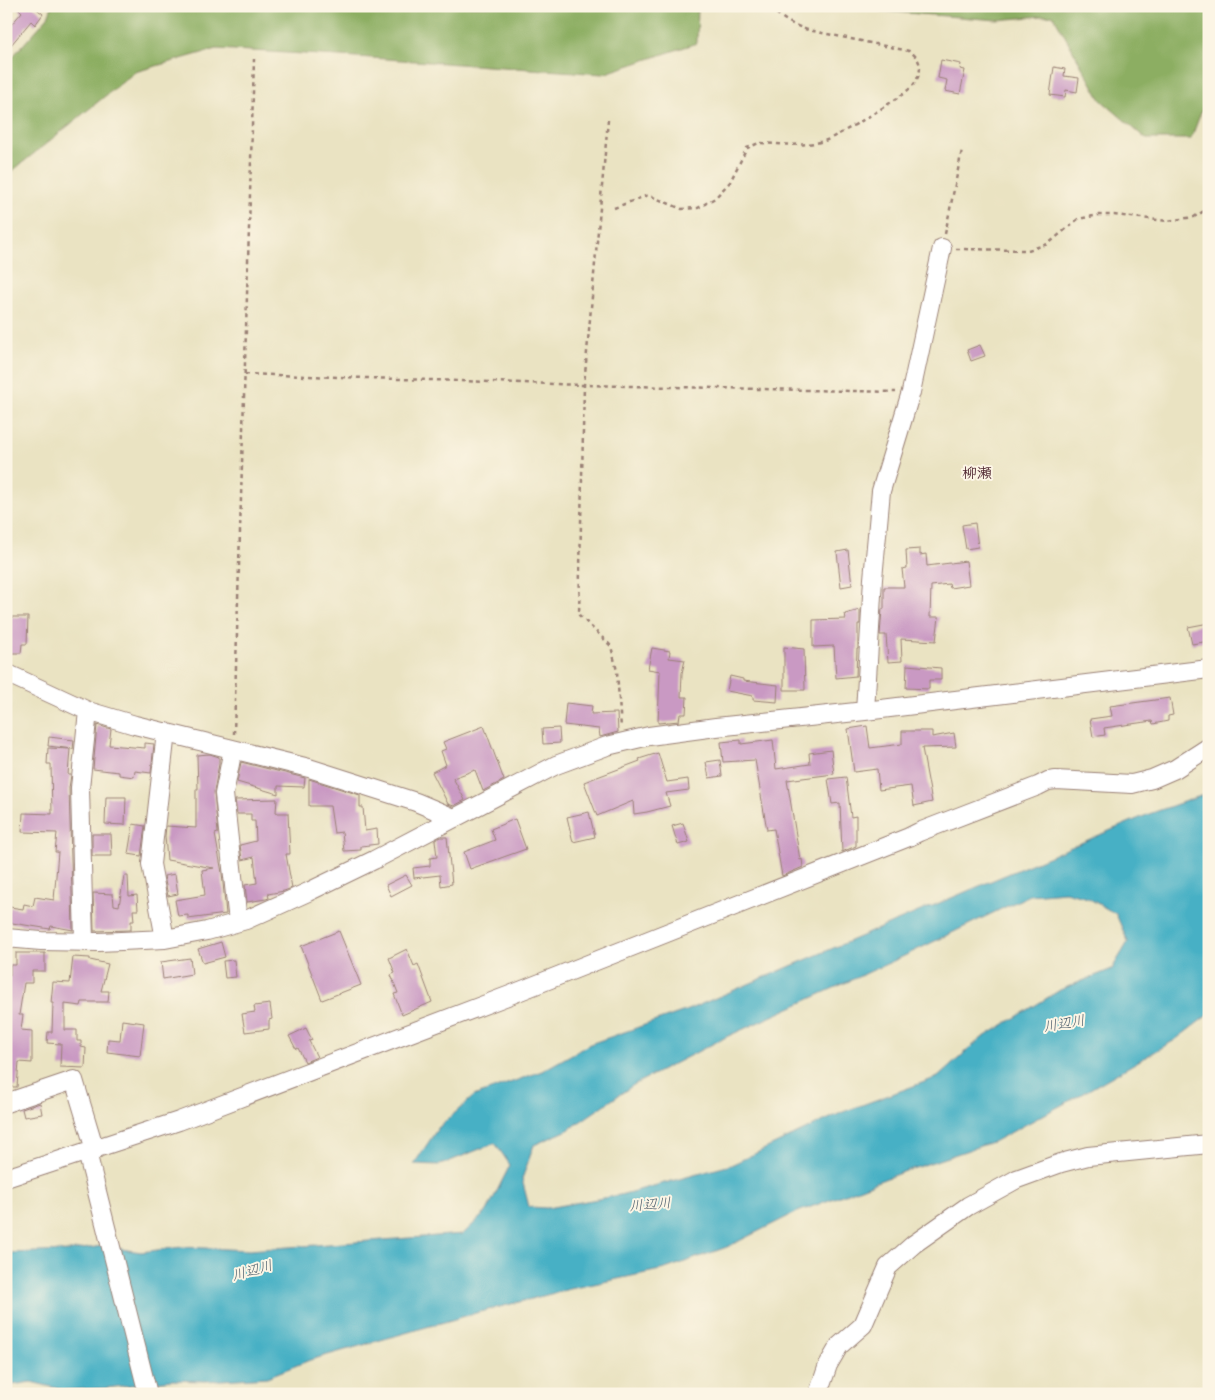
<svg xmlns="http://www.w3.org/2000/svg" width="1215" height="1400" viewBox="0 0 1215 1400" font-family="Mali,'Klee One',sans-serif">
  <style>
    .forest { fill: #8cae62; stroke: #6b6646 }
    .water { fill: #46b0c5; stroke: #486878; fill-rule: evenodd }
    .building { fill: #c999c3 }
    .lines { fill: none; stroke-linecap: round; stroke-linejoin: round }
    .minor-casing { stroke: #9a8176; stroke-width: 20 }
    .path { stroke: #9a8176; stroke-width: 2.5; stroke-dasharray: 4 4; stroke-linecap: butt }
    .minor { stroke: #fff; stroke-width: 18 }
    .labels { text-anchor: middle; stroke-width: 4; stroke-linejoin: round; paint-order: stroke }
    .water-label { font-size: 14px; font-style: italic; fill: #485969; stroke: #fcf5e5 }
    .quarter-label { font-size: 15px; font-weight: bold; fill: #4a1f2b; stroke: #fcf5e5 }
  </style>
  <rect width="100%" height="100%" fill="#fcf5e5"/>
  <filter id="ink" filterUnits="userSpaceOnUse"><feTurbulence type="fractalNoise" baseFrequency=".02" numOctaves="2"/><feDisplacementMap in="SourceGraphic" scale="10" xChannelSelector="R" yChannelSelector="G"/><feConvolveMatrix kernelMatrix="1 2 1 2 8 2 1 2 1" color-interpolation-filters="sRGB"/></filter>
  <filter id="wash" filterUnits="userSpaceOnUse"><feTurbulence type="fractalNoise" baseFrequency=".0096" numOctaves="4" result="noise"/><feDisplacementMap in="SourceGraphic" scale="20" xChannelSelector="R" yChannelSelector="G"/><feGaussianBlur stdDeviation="1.12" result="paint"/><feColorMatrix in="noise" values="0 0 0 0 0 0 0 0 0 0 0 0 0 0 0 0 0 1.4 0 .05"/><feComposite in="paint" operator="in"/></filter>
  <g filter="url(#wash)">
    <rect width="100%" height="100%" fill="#eae3c2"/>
    <path class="forest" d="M52 6H698L697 43 603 74 357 57 216 49 135 72 6 176V64L48 17Z
      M876 6H1209V91L1191 139H1146L1101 100 1053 15 997 20 881 11Z"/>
    <path class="water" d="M1209 793V1014L1175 1040 1071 1100 995 1141 900 1173 795 1213 727 1247 665 1269 570 1289 476 1313 310 1360 267 1377 206 1381 171 1380 106 1388 65 1390 31 1382 6 1386V1253L70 1251 102 1246 141 1252 182 1247 249 1250 463 1234 487 1211 510 1165 495 1143 440 1165 414 1164 438 1128 474 1096 542 1071 590 1044 685 1011 1149 814ZM1065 892 1088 898 1116 914 1128 942 1112 969 1060 990 979 1040 938 1077 843 1112 731 1165 620 1195 547 1208 529 1207 522 1179 534 1145 568 1130 635 1084 726 1037 902 957 1030 895Z"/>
    <g id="blocks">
      <path class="building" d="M16 6H33L43 14 35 25 31 21 6 51V31L22 12Z
        M941 60 961 64 960 69 965 70 960 94 945 91 947 80 938 78Z
        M1054 67 1065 69 1064 76 1079 78 1077 92 1066 90 1065 97 1050 95Z
        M980 345 985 356 971 361 967 350Z
        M975 523 978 547 966 549 962 525Z
        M920 549V555L926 554 927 566 966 561 969 585 950 588 949 584 931 586 930 617H939L936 641 901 639 902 661 888 662 886 635H880L882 609H884V587H904L902 569 907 568 906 550Z
        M848 550 852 585 841 587 837 552Z
        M860 610V624H858V649H857L856 676 836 678 834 646 813 647V620L846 619 845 614Z
        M6 617H28L27 644H22L21 653H7Z
        M1209 623V641L1192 644 1188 627Z
        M784 647 804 649 805 690H784Z
        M652 648 670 651 669 658 685 660 682 673 681 697H687L686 714H680L679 721 658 723 660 671 648 669Z
        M907 665 941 668V680H929V689L906 688Z
        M730 676 743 679V681L778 685 777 702 753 700V696L727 691Z
        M1170 698 1173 715 1168 716V721L1153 724 1152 721 1104 728 1105 735 1093 737 1090 719 1112 716 1110 706Z
        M566 703 592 706 591 714 617 713 618 732 600 737 599 729 564 725Z
        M97 725 111 729 109 745 145 748V743L154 744 151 773 135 771 134 777 119 775V772L93 769Z
        M484 726 504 780 483 791 475 770 453 778 465 800 454 806 448 804 432 772 446 765 441 751 446 749 443 742Z
        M867 726 870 748 902 744V731H932V737L954 733 956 747 922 748 932 802 914 806 911 786 879 790 877 769 854 772 848 729Z
        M559 728 560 743 543 744 542 729Z
        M49 737 74 740 73 749 48 746Z
        M741 740V744L773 740 776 769 810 764 809 753 831 750 834 774 787 780 800 860 802 859 803 867 782 876 774 829 767 830 755 760 723 762 721 742Z
        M48 748 70 749 68 775H71L69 788 73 930 51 926 50 929 6 922V909L10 910V907L23 909 24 904 33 906 35 897 54 900 58 852H55L57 833 22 832 23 813 52 814 51 764H47Z
        M658 753 667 782 688 779 689 790 666 793 670 806 647 812 634 814 633 801 597 816 584 782 640 761 639 759Z
        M210 754 219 757V764L214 792 218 833 215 834 222 873 226 914 188 919V915L178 916 175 900 205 895 202 870 214 868 167 860 165 836 166 826 196 828V789H198L197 755Z
        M720 760 722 776 709 778 706 762Z
        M241 762 305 778 304 787 278 786V794L237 782Z
        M846 777 851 817 856 816V846L842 852 840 803 832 804 828 779Z
        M309 779 360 795V807H363L365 831 377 829 378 844 361 846V850L344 851 342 832 334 833 330 806H309Z
        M106 797H126L125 825 105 824Z
        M277 799 276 812 278 813H288L290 854H286L292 888 284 891 268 894 269 898 266 899 247 902 245 885 257 883 254 857 242 860 240 845 256 841 255 821H251V814H237L235 800Z
        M589 812 595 837 573 842 567 817Z
        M515 819 526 849 470 869 464 852 495 840 491 829Z
        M683 823 689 842 678 845 672 826Z
        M133 824 145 826 141 856 128 854Z
        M92 834H111L112 856H92Z
        M440 837H447L452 884 441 886 440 875 414 878 413 868 430 866V858L437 857 435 840Z
        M175 874 178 894 168 896 164 876Z
        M406 875 412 885 391 896 386 885Z
        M124 876H128L129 896 137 895 138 910H133L134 921H131V930L94 931 93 893 113 894 114 905 119 906Z
        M339 931 361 985 322 1000 301 946Z
        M221 942 225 957 203 963 198 949Z
        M407 949 414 966 418 964 432 1002 402 1015 394 994 398 993 391 975 395 973 389 958Z
        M16 953H45V971H32V983H24L19 1015H23L21 1030 32 1031V1063L19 1062 17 1087H6V976H10V965H16Z
        M73 957 90 958V960L108 964 101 991H109L108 1002H82L81 1006 65 1004V1030H77V1041H81V1047L86 1048 85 1068 60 1067 61 1044 47 1043 48 1032H52L53 1003H51L53 982 70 983Z
        M190 958 192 974 163 979 161 962Z
        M234 960 236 977 225 978 223 961Z
        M270 1004 272 1019 269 1020V1029L245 1032 242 1014 255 1012 254 1006Z
        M122 1020 144 1023 140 1056 107 1052 108 1039 120 1040Z
        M306 1028 312 1040 309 1041 317 1057 305 1062 298 1048 296 1049 289 1036Z
        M40 1103 42 1114 24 1117 22 1109Z"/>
    </g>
  </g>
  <g filter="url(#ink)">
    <use href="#blocks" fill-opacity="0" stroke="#9a8176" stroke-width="1"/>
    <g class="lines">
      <defs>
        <path id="minor" d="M6 673 88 711 135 725 309 768 416 802 454 818
          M865 711 873 579 881 491 911 392 942 248
          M233 749 224 794 238 922
          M6 938 41 941 99 942 165 939 207 931 246 920 308 892 374 860 556 765 607 746 649 736 716 727 865 711 1209 669
          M165 939 151 864 166 732
          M84 941 80 788 88 711
          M6 1103 74 1080 95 1150
          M87 1152 148 1394
          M6 1178 179 1121 510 995 909 837 919 832 1038 786 1048 781 1056 780 1132 784 1152 779 1175 769 1209 747
          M818 1394 828 1365 839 1346 863 1325 888 1267 914 1244 968 1206 1017 1179 1061 1163 1088 1156 1209 1144"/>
      </defs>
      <use href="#minor" class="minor-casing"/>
      <path class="path" d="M608 120 584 385 579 615 611 646 617 671 621 728
        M614 208 648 195 682 209 698 208 715 198 730 182 747 148 759 143C780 144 803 147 824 141 837 137 908 94 914 84 923 71 922 59 909 51L808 30C793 25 780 19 770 6
        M945 234 962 150
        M956 249 1028 250 1048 244 1078 219 1099 215H1114L1167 221 1194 217 1209 208
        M245 374 584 385 896 392
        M234 734 254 59"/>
      <use href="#minor" class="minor"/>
    </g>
  </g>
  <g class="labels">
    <g class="water-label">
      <text transform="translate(1064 1023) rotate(-10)" y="5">川辺川</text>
      <text transform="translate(650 1204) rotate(-5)" y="5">川辺川</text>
      <text transform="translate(252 1270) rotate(-16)" y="5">川辺川</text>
    </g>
    <g class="quarter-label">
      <text x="977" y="478">柳瀬</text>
    </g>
  </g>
  <rect width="1215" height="1400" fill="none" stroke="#fcf5e5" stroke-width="25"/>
</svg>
